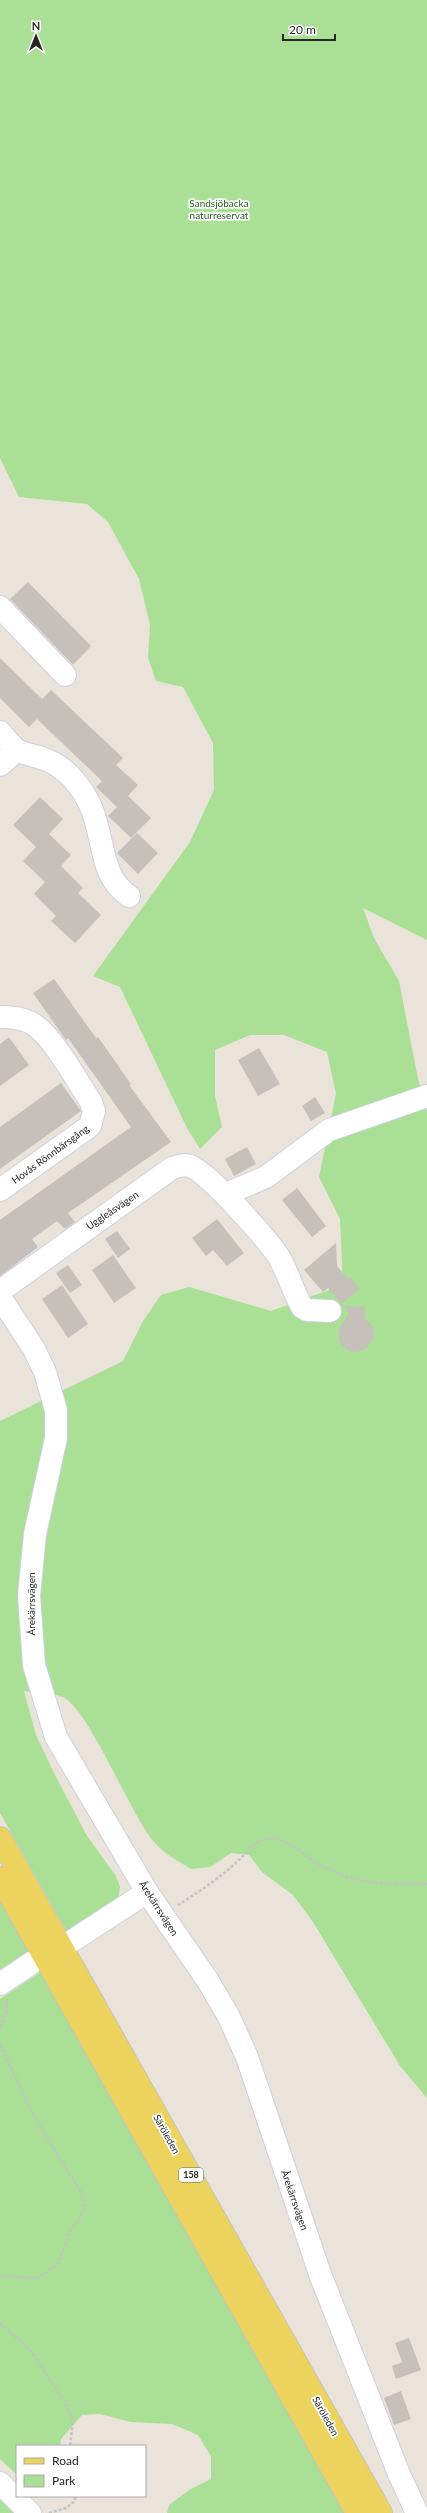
<svg xmlns="http://www.w3.org/2000/svg" width="427" height="2513" viewBox="0 0 427 2513" font-family="Lato,sans-serif">
  <style>
    .green { fill: #aadf96 }
    .building { fill: #c5c0b9 }
    .lines { fill: none; stroke-linecap: round; stroke-linejoin: round }
    .minor-casing { stroke: #ced0e0; stroke-width: 24 }
    .major-casing { stroke: #c3c3c3; stroke-width: 24 }
    .path { stroke: #c3c3c3; stroke-width: 2.5; stroke-dasharray: 3 2; stroke-linecap: butt }
    .minor { stroke: #fff; stroke-width: 22 }
    .major { stroke: #ebd35d; stroke-width: 22 }
    .labels { text-anchor: middle; stroke-width: 3.5; stroke-linejoin: round; paint-order: stroke }
    .shield { fill: #fff; stroke: #686868; stroke-width: 1 }
    .shield-label { font-size: 9px; font-weight: bold; fill: #272727 }
    .park-label { font-size: 10px; fill: #25601b; stroke: #fff }
    .street-label { font-size: 10px; fill: #272727; stroke: #fff }
  </style>
  <rect width="100%" height="100%" fill="#eae3d9"/>
  <path class="green" d="M0 0H427V940L363 908 374 938 399 981 418 1079 427 1111V2098L400 2066 313 1922 293 1895 262 1872 249 1855 231 1853 210 1867 191 1869C178 1861 164 1854 154 1842 130 1814 89 1709 63 1697 54 1693 35 1692 24 1691L36 1735 55 1775 87 1836 116 1876 120 1887 118 1900 67 1932 0 1813V1421L123 1361 143 1321 161 1295 189 1287 271 1311 343 1285 340 1219 319 1177 336 1094 327 1052 284 1035H250L215 1050V1096L222 1127 200 1149 187 1128 120 987 93 976 190 842 214 790 213 743 183 687 156 681 148 658 150 625 139 579 108 522 87 504 19 497 0 458Z
    M0 1898 33 1956 0 1975Z
    M42 1971 348 2513H167L169 2505 189 2490 211 2479V2456L198 2435 172 2424 131 2422 100 2414 82 2415 61 2439 60 2446H17V2475L0 2459V1999Z
    M0 2496 15 2513H0Z"/>
  <path class="building" d="M28 582 91 646 73 665 10 599Z
    M0 658 42 699 51 690 123 758 116 765 138 785 128 796 151 818 131 838 108 816 117 807 96 787 102 781 37 719 29 727 0 698Z
    M40 797 63 819 49 834 71 855 61 866 83 888 78 893 101 915 75 943 51 921 56 916 34 894 45 882 23 861 36 847 13 825Z
    M137 833 158 853 138 874 117 853Z
    M54 979 96 1038 98 1037 131 1084 129 1085 171 1142 68 1213 75 1222 65 1229 57 1221 32 1239 38 1247 0 1276V1220L131 1127 68 1038 66 1040 33 993Z
    M9 1037 29 1065 0 1086V1044Z
    M259 1048 280 1084 258 1096 238 1060Z
    M61 1083 81 1111 0 1169V1127Z
    M315 1097 325 1113 311 1121 302 1106Z
    M247 1147 256 1164 234 1176 225 1159Z
    M297 1188 326 1226 312 1237 282 1200Z
    M217 1219 244 1253 227 1266 213 1250 206 1256 192 1238Z
    M117 1231 130 1249 118 1258 105 1239Z
    M336 1243 337 1266 348 1279 351 1277 360 1289 341 1304 328 1288 323 1292 304 1270Z
    M113 1255 136 1288 114 1303 92 1270Z
    M68 1265 82 1285 70 1293 56 1273Z
    M62 1285 88 1324 68 1338 42 1299Z
    M343 1306 365 1307V1318L373 1327 374 1333 373 1339 366 1349 355 1352 349 1351 340 1343 338 1331 349 1313Z
    M409 2338 421 2370 396 2379 392 2366 402 2362 395 2343Z
    M401 2391 411 2419 394 2425 384 2398Z"/>
  <g class="lines">
    <defs>
      <path id="minor" d="M0 607 65 675
        M0 732C5 737 11 746 17 750 26 755 39 756 49 761 67 769 82 787 90 805 105 836 98 875 129 896
        M0 765 17 750
        M0 1017C12 1017 26 1018 36 1026 55 1040 77 1081 91 1102L94 1111 90 1126 0 1190
        M226 1194 266 1177 329 1130 427 1096
        M0 1291 172 1168C178 1166 184 1164 190 1166 209 1173 267 1239 279 1257 288 1273 293 1291 302 1307L307 1310 330 1311
        M0 1297 34 1349 45 1372 56 1410V1438L35 1534 29 1596 34 1665 56 1737 147 1892 208 1981 229 2017 247 2057 320 2274 399 2474 417 2513
        M72 1941 147 1892
        M0 1984 33 1962
        M0 2483 30 2513"/>
      <path id="major" d="M0 1838 381 2513
        M0 1878 357 2513"/>
    </defs>
    <use href="#minor" class="minor-casing"/>
    <use href="#major" class="major-casing"/>
    <path class="path" d="M178 1905C199 1892 221 1877 239 1860 246 1854 252 1843 262 1840 285 1832 305 1858 324 1867 359 1885 388 1885 427 1884
      M0 2027 7 2009V2000
      M0 2045 37 2122 81 2192 85 2205 80 2218 71 2229 58 2264 38 2278 0 2276
      M0 2323 31 2351 65 2402 73 2421 70 2446
      M49 2513 66 2508 75 2501V2496"/>
    <use href="#minor" class="minor"/>
    <use href="#major" class="major"/>
  </g>
  <g class="labels">
    <rect class="shield" x="179" y="2168" width="24" height="14" rx="3"/>
    <g class="shield-label">
      <text x="191" y="2178">158</text>
    </g>
    <g class="park-label">
      <text x="219" y="207">Sandsjöbacka<tspan x="219" dy="12">naturreservat</tspan></text>
    </g>
    <g class="street-label">
      <text transform="translate(50 1154) rotate(-36)" y="4">Hovås Rönnbärsgång</text>
      <text transform="translate(112 1210) rotate(-34)" y="4">Uggleåsvägen</text>
      <text transform="translate(31 1604) rotate(-90)" y="4">Årekärrsvägen</text>
      <text transform="translate(159 1908) rotate(57)" y="4">Årekärrsvägen</text>
      <text transform="translate(167 2134) rotate(61)" y="4">Säröleden</text>
      <text transform="translate(295 2200) rotate(71)" y="4">Årekärrsvägen</text>
      <text transform="translate(326 2416) rotate(61)" y="4">Säröleden</text>
    </g>
  </g>
  <rect x="16" y="2445" width="130" height="52" fill="#ffffff" stroke="#a9a9a9"/>
  <rect x="24" y="2458" width="20" height="6" fill="#ebd35d" stroke="#a9a9a9"/>
  <text x="52" y="2465" font-size="12" fill="#272727">Road</text>
  <rect x="24" y="2475" width="20" height="12" fill="#aadf96" stroke="#a9a9a9"/>
  <text x="52" y="2485" font-size="12" fill="#272727">Park</text>
  <g transform="translate(36 36)" stroke="#ffffff" stroke-width="3" paint-order="stroke">
  <path d="M0-3L7 15L0 10L-7 15Z" fill="#272727"/>
  <text y="-6" font-size="11" font-weight="bold" text-anchor="middle" fill="#272727">N</text>
  </g>
  <path d="M283 34v6h52v-6" fill="none" stroke="#272727" stroke-width="2"/>
  <text x="289" y="34" font-size="12" fill="#272727" stroke="#ffffff" stroke-width="3" paint-order="stroke">20 m</text>
</svg>
